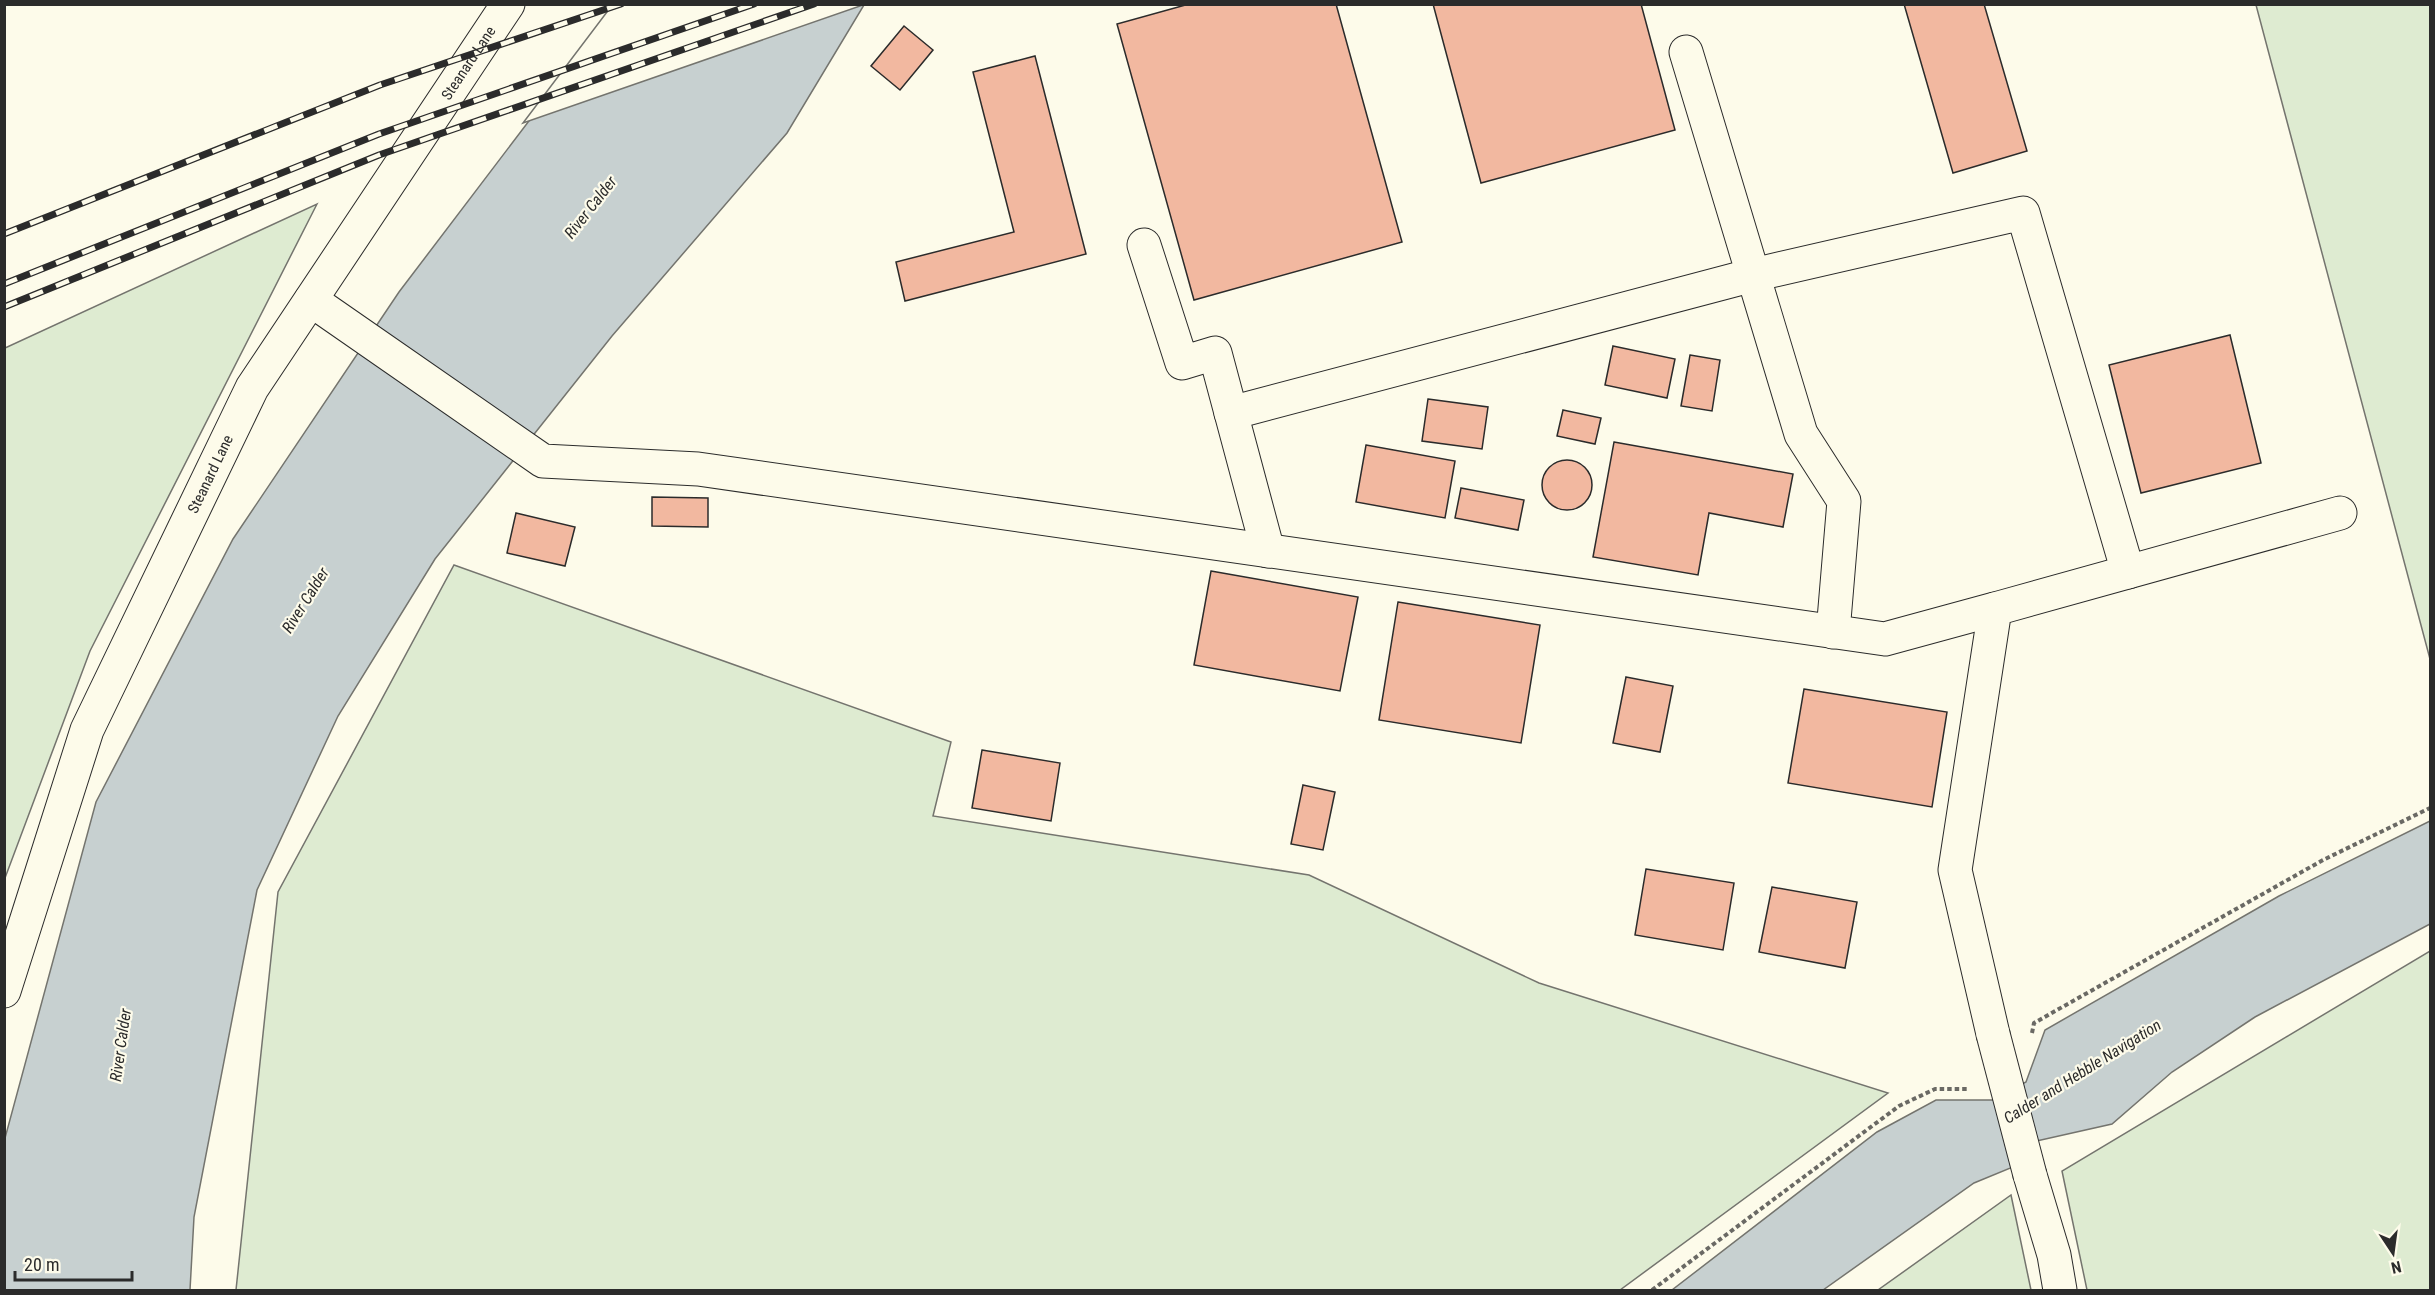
<svg xmlns="http://www.w3.org/2000/svg" width="2435" height="1295" viewBox="0 0 2435 1295" font-family="'Roboto Condensed',sans-serif">
  <style>
    .green { fill: #deebd1; stroke: #74746e; stroke-width: 1.5 }
    .water { fill: #c7d0d0; stroke: #74746e; stroke-width: 1.5 }
    .pier { fill: #fdfbea; stroke: #74746e; stroke-width: 1.5 }
    .building { fill: #f2b8a0; stroke: #2b2b2b; stroke-width: 1.5 }
    .lines { fill: none; stroke-linecap: round; stroke-linejoin: round }
    .minor-casing { stroke: #2b2b2b; stroke-width: 35 }
    .path { stroke: #6a6964; stroke-width: 4; stroke-dasharray: 4.5 3; stroke-linecap: butt }
    .minor { stroke: #fdfbea; stroke-width: 33 }
    .rail-casing { stroke: #2b2b2b; stroke-width: 7 }
    .rail { stroke: #fdfbea; stroke-width: 4.5; stroke-dasharray: 14; stroke-linecap: butt }
    .minor-bridge-casing { stroke: #2b2b2b; stroke-width: 35; stroke-linecap: butt }
    .minor-bridge { stroke: #fdfbea; stroke-width: 33 }
    .labels { text-anchor: middle; stroke-width: 4.5; stroke-linejoin: round; paint-order: stroke }
    .street-label { font-size: 15px; fill: #2b2b2b; stroke: #fdfbea }
    .water-label { font-size: 16px; font-style: italic; fill: #2b2b2b; stroke: #fdfbea }
  </style>
  <rect width="100%" height="100%" fill="#fdfbea"/>
  <path class="green" d="M2256 5H2430V659Z
    M317 204 90 651 5 878V348Z
    M454 565 951 742 933 816 1309 875 1539 983 1888 1093 1620 1290H236L278 892Z
    M2430 951V1290H2087L2062 1171Z
    M2011 1195 2031 1290H1878Z"/>
  <path class="water" d="M617 5H864L787 133 612 336 435 559 338 716 257 890 194 1217 190 1290H5V1138L96 802 233 539 399 292Z
    M2430 821V924L2255 1017 2172 1072 2112 1124 2032 1142 2013 1167 1974 1183 1823 1290H1672L1877 1132 1936 1100H1994L2026 1082 2045 1030 2279 896Z"/>
  <path class="pier" d="M613 4H863V5L523 123Z"/>
  <path class="building" d="M1189 4H1336L1402 242 1194 300 1117 24Z
    M1433 4H1641L1675 130 1481 183Z
    M1904 4H1984L2027 151 1953 173Z
    M904 26 933 50 900 90 871 66Z
    M1035 56 1086 254 905 301 896 262 1014 232 973 72Z
    M2230 335 2261 463 2141 493 2109 365Z
    M1613 346 1675 359 1667 398 1605 385Z
    M1690 355 1720 360 1712 411 1681 406Z
    M1428 399 1488 407 1482 449 1422 441Z
    M1563 410 1601 418 1595 444 1557 436Z
    M1614 442 1793 474 1783 527 1709 513 1698 575 1593 557Z
    M1366 445 1455 461 1445 518 1356 502Z
    M1542 485a25 25 0 1 1 50 0a25 25 0 1 1-50 0Z
    M1461 488 1524 500 1518 530 1455 518Z
    M652 497 708 498V527L652 526Z
    M516 513 575 527 565 566 507 553Z
    M1211 571 1358 597 1340 691 1194 665Z
    M1398 602 1540 625 1521 743 1379 720Z
    M1626 677 1673 686 1660 752 1613 743Z
    M1804 689 1947 712 1932 807 1788 783Z
    M982 750 1060 763 1051 821 972 808Z
    M1303 785 1335 792 1323 850 1291 844Z
    M1646 869 1734 883 1723 950 1635 935Z
    M1772 887 1857 902 1845 968 1759 952Z"/>
  <g class="lines">
    <defs>
      <g id="minor">
        <path d="M1686 52 1801 434 1844 501 1833 632"/>
        <path d="M1144 245 1182 363 1215 353 1268 551"/>
        <path d="M311 300 543 461 698 469 1885 639 1995 609"/>
        <path d="M1231 413 1753 275 2023 213 2128 572"/>
        <path id="s1" d="M4 991 87 730 252 388 508 4"/>
        <path d="M1993 1034 1955 870 1995 609 2340 513"/>
        <path d="M2030 1175 2054 1255 2060 1290"/>
      </g>
    </defs>
    <use href="#minor" class="minor-casing"/>
    <path class="path" d="M2032 1033 2034 1023 2323 860 2430 808
      M1652 1290 1899 1106 1935 1089H1969"/>
    <use href="#minor" class="minor"/>
    <defs>
      <path id="rail" d="M4 234 380 85 621 4
        M4 284 379 134 754 4
        M4 307 379 155 814 4"/>
    </defs>
    <use href="#rail" class="rail-casing"/>
    <use href="#rail" class="rail"/>
    <defs>
      <path id="minor-bridge" d="M1993 1034 2030 1175"/>
    </defs>
    <use href="#minor-bridge" class="minor-bridge-casing"/>
    <use href="#minor-bridge" class="minor-bridge"/>
  </g>
  <g class="labels">
    <g class="street-label">
      <text dy="5" stroke="none"><textPath href="#s1" startOffset="1044">Steanard Lane</textPath></text>
      <text dy="5" stroke="none"><textPath href="#s1" startOffset="558">Steanard Lane</textPath></text>
    </g>
    <g class="water-label">
      <text transform="translate(590 207) rotate(-52)" y="6">River Calder</text>
      <text transform="translate(305 600) rotate(-58)" y="6">River Calder</text>
      <text transform="translate(120 1045) rotate(-82)" y="6">River Calder</text>
      <text transform="translate(2082 1071) rotate(-32)" y="6">Calder and Hebble Navigation</text>
    </g>
  </g>
  <rect width="2435" height="1295" fill="none" stroke="#2b2b2b" stroke-width="12"/>
  <g transform="translate(2393 1253) rotate(167)" stroke="#fdfbea" stroke-width="4.5" paint-order="stroke">
  <path d="M0-4.5L10 22L0 15L-10 22Z" fill="#2b2b2b"/>
  <text y="-9" font-size="16" font-weight="bold" text-anchor="middle" fill="#2b2b2b">N</text>
  </g>
  <path d="M15 1271v9h117v-9" fill="none" stroke="#2b2b2b" stroke-width="3"/>
  <text x="24" y="1271" font-size="18" fill="#2b2b2b" stroke="#fdfbea" stroke-width="4.5" paint-order="stroke">20 m</text>
</svg>
